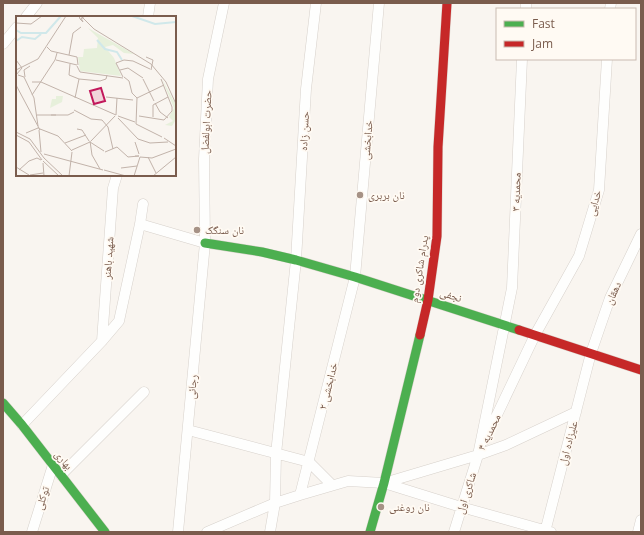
<svg xmlns="http://www.w3.org/2000/svg" width="644" height="535" viewBox="0 0 644 535" font-family="'Open Sans','Noto Naskh Arabic',sans-serif">
  <style>
    .lines { fill: none; stroke-linecap: round; stroke-linejoin: round }
    .street-casing { stroke: #d7d1cb; stroke-width: 11 }
    .fast-casing { stroke: #d9d2cb; stroke-width: 10 }
    .jam-casing { stroke: #d9d2cb; stroke-width: 10 }
    .street { stroke: #fefefd; stroke-width: 10 }
    .fast { stroke: #4caf50; stroke-width: 9 }
    .jam { stroke: #c62828; stroke-width: 9 }
    .poi-dot { fill: #a69286; stroke: #fffaf3; stroke-width: 1.5 }
    .labels { text-anchor: middle; stroke-width: 3.5; stroke-linejoin: round; paint-order: stroke }
    .street-label { font-size: 11px; fill: #7a5c4d; stroke: #fffaf3 }
    .poi-label { font-size: 11px; fill: #7a5c4d; stroke: #fffaf3; text-anchor: start }
    .inset-river { fill: none; stroke: #d0e8ea; stroke-width: 2 }
    .inset-road { fill: none; stroke: #c2b3aa; stroke-width: 1 }
    .view { fill: #c2185b; fill-opacity: 0.15; stroke: #c2185b; stroke-width: 2 }
    .inset-edge { fill: none; stroke: #7a5c4d; stroke-width: 2 }
  </style>
  <rect width="100%" height="100%" fill="#f9f5f0"/>
  <g class="lines">
    <defs>
      <path id="street" d="M526 9V3
        M610 9 611 3
        M26 17 37 3
        M148 17 150 3
        M3 44 17 27
        M140 224 205 243
        M102 341 113 188 117 175
        M22 425 102 341 119 321 140 224 143 204
        M188 430 309 462 332 485
        M485 440 535 335 579 256 599 190 607 59
        M61 475 144 392
        M384 483 478 455 506 445 576 412
        M300 495 355 277 379 3
        M32 532 53 465
        M178 532 205 243 204 159 208 79 224 3
        M207 532 275 503 300 495 348 481 384 483 461 507 551 532
        M270 532 275 503 276 454 296 260 306 89 316 3
        M454 532 478 455 512 288 522 59
        M545 532 591 353 610 298 641 234
        M638 532 641 520"/>
      <path id="fast" d="M205 243 262 252 296 260 355 277 519 330
        M3 403 22 425 105 532
        M370 532 384 483 420 335"/>
      <path id="jam" d="M519 330 641 370
        M420 335 428 300 437 236 438 147 447 3"/>
    </defs>
    <use href="#street" class="street-casing"/>
    <use href="#fast" class="fast-casing"/>
    <use href="#jam" class="jam-casing"/>
    <use href="#street" class="street"/>
    <use href="#fast" class="fast"/>
    <use href="#jam" class="jam"/>
  </g>
  <g class="poi-dot">
    <circle cx="360" cy="195" r="4"/>
    <circle cx="197" cy="230" r="4"/>
    <circle cx="381" cy="507" r="4"/>
  </g>
  <g class="labels">
    <g class="street-label">
      <text transform="translate(206 122) rotate(-87)" y="4">حضرت ابولفضل</text>
      <text transform="translate(304 131) rotate(-87)" y="4">حسن زاده</text>
      <text transform="translate(367 140) rotate(-85)" y="4">خدابخشی</text>
      <text transform="translate(516 192) rotate(-88)" y="4">محمدیه ۳</text>
      <text transform="translate(594 203) rotate(-75)" y="4">خدایی</text>
      <text transform="translate(108 258) rotate(-86)" y="4">شهید باهنر</text>
      <text transform="translate(419 269) rotate(-81)" y="4">پدرام شاکری دوم</text>
      <text transform="translate(613 293) rotate(-66)" y="4">دهقان</text>
      <text transform="translate(451 295) rotate(18)" y="4">نجفی</text>
      <text transform="translate(328 386) rotate(-76)" y="4">خدابخشی ۲</text>
      <text transform="translate(192 387) rotate(-85)" y="4">رجائی</text>
      <text transform="translate(489 432) rotate(-64)" y="4">محمدیه ۴</text>
      <text transform="translate(568 443) rotate(-75)" y="4">علیزاده اول</text>
      <text transform="translate(64 460) rotate(52)" y="4">بهاری</text>
      <text transform="translate(466 493) rotate(-72)" y="4">شاکری اول</text>
      <text transform="translate(42 498) rotate(-73)" y="4">توکلی</text>
    </g>
    <g class="poi-label">
      <text x="368" y="199">نان بربری</text>
      <text x="205" y="234">نان سنگک</text>
      <text x="389" y="511">نان روغنی</text>
    </g>
  </g>
  <g transform="translate(16 16)">
    <rect width="160" height="160" fill="#f9f5f0"/>
    <path d="M72 12 118 38 108 37 97 29 89 31 98 42 105 60 64 55 62 41H67L68 33 81 32 82 22ZM146 63 160 89 159 105 156 110 149 109 157 105 153 101 158 92ZM40 80H47L46 86 34 92 36 83H40Z" fill="#e7f0db"/>
    <path class="inset-river" d="M116 0 139 8 160 6M0 14 5 17H30L45 0M81 24 89 33 101 36 106 44M0 25 6 21 19 23 25 18"/>
    <path class="inset-road" d="M63 0 64 3 67 6 65 2H68M65 0 78 13 135 48 150 66 160 88M0 7 15 8 26 0M31 31 35 35 61 41 62 49M53 39 57 17 65 11M130 41 137 44 135 54M0 44 6 52 0 59M40 44 61 49M54 48 53 59 63 63 84 65 90 63 91 59M61 50 64 56 107 62M0 54 22 43 50 0M104 54 112 52 127 62M2 59 8 61 18 82 22 110M9 61 8 54 14 50M107 61 100 47 108 44 117 45 134 53M108 61 113 65 116 77 121 82 120 108M127 63 138 85M16 66H25L100 99M0 69 24 114 22 111M16 79 39 44 41 37M90 81 117 84M59 82 63 63M121 82 148 69M139 87 144 96 152 102M58 94 75 103 86 104 92 111 97 133M160 95V109M21 99H35M40 99H35H52L58 96M100 99 101 82M102 100 119 106M123 100 148 104 156 95V91L145 63M137 101V89L152 81M102 102 122 123 134 127 152 126M120 108 146 121M24 113 42 120 56 135M61 113 66 114 73 125M23 114 25 136M0 116 14 123 28 142 47 160M10 117 22 112M0 119 13 126 26 144M148 122 160 130M74 125 76 139 84 153M75 125 99 100M119 126 123 138M49 127 70 119M56 134 74 126 88 135M89 136 101 131 112 141 123 140H119M28 138 87 154M132 141 140 157M27 145 43 160M27 147 28 160M0 151 13 159M105 152 121 150M3 154 13 145 21 142 25 144M88 154 110 160M14 159 27 157M53 160 56 136M118 160 124 141 136 142 160 133M137 160 160 141"/>
    <path class="view" d="M85 72 89 85 78 88 74 75Z"/>
    <rect width="160" height="160" class="inset-edge"/>
  </g>
  <rect width="644" height="535" fill="none" stroke="#7a5c4d" stroke-width="8"/>
  <rect x="496" y="8" width="140" height="52" fill="#fffaf3" stroke="#cabbb1"/>
  <rect x="504" y="21" width="20" height="6" fill="#4caf50" stroke="#cabbb1"/>
  <text x="532" y="28" font-size="12" fill="#7a5c4d">Fast</text>
  <rect x="504" y="41" width="20" height="6" fill="#c62828" stroke="#cabbb1"/>
  <text x="532" y="48" font-size="12" fill="#7a5c4d">Jam</text>
</svg>
